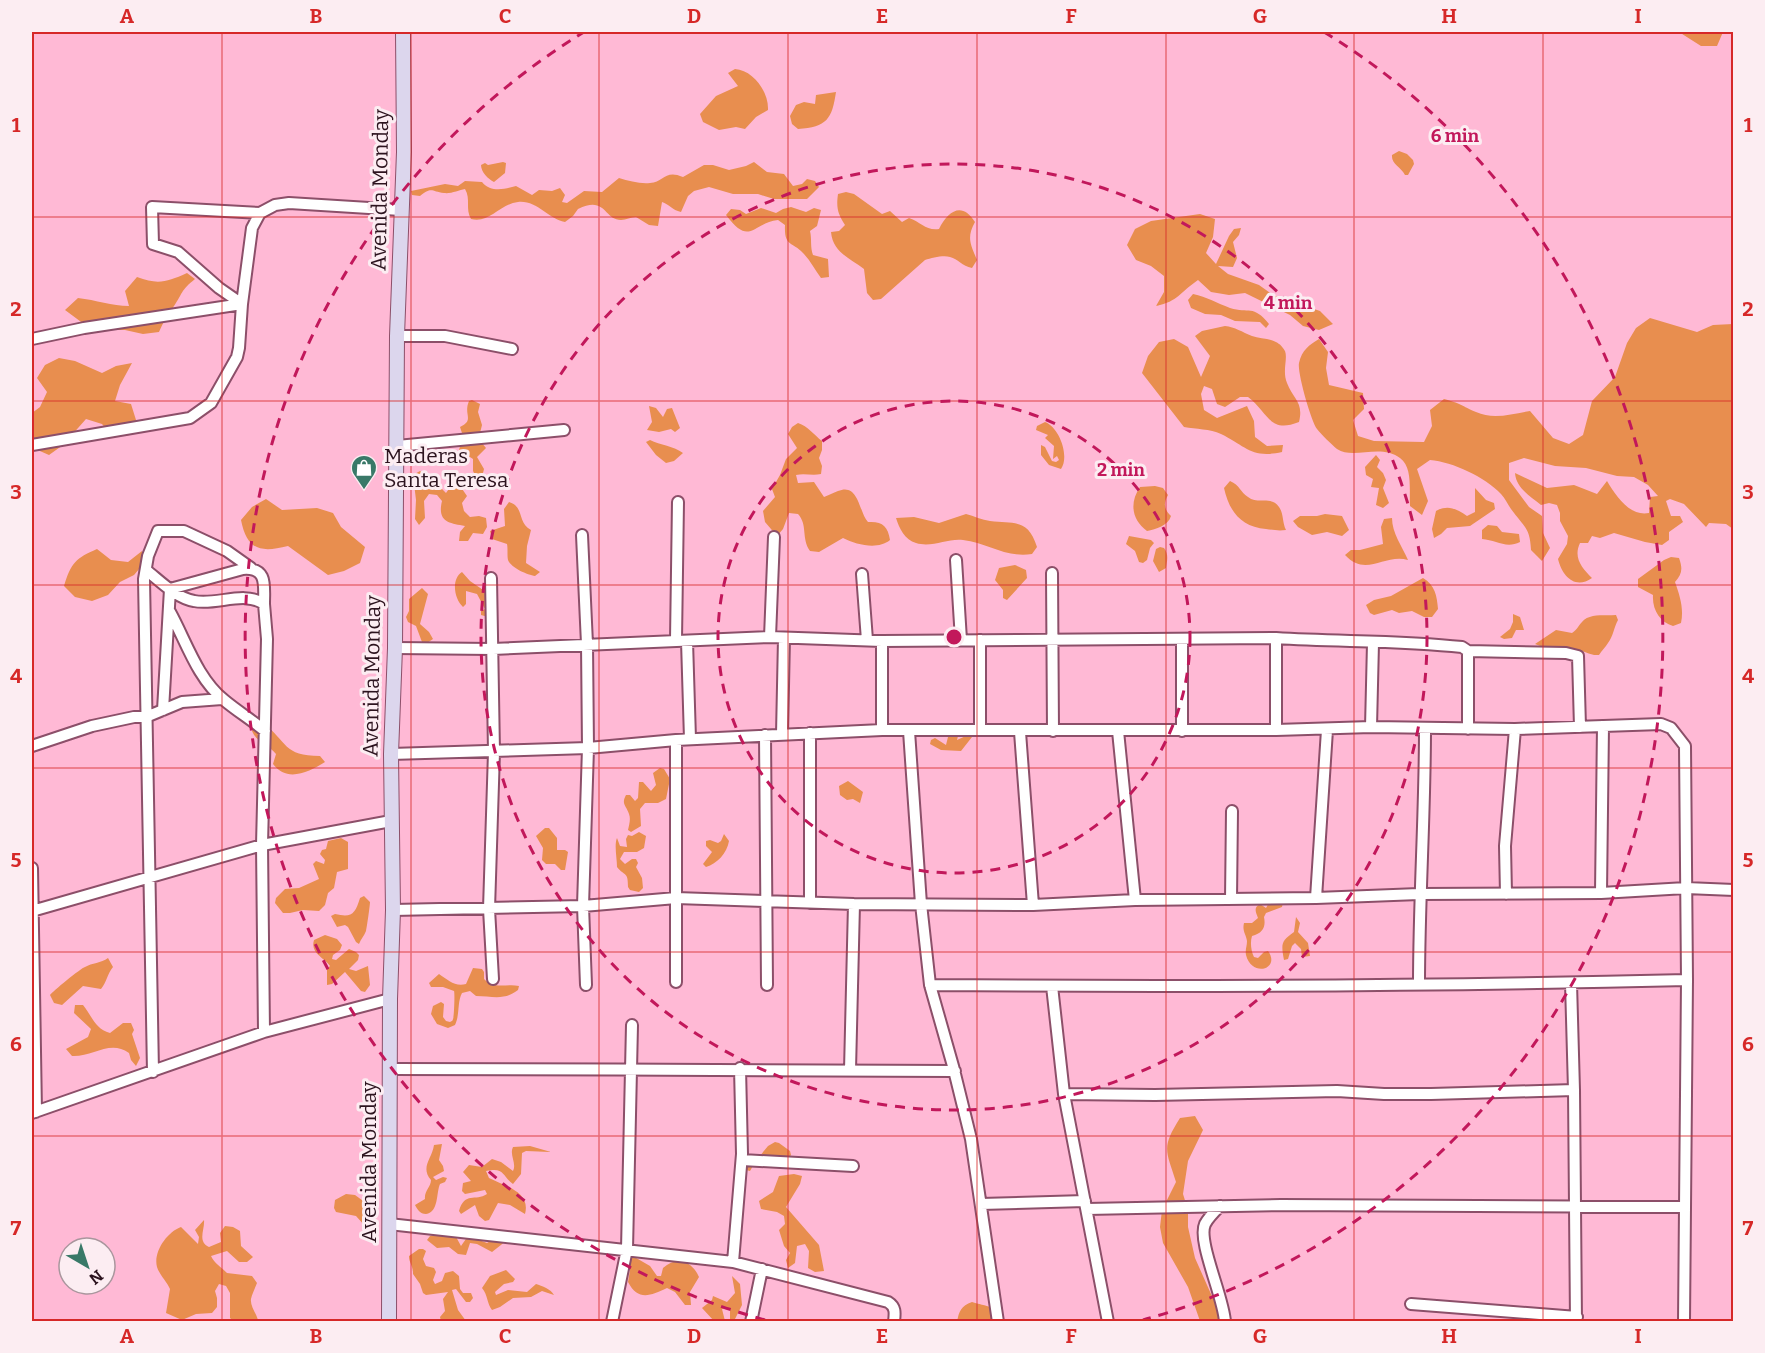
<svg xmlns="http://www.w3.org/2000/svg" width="1765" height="1353" viewBox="0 0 1765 1353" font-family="Bitter,serif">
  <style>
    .green { fill: #e88e4f }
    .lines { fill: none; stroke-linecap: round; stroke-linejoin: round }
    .street-casing { stroke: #8c4f69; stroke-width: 14 }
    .secondary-casing { stroke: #8c4f69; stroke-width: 16 }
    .street { stroke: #fff; stroke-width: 10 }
    .secondary { stroke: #dcd6ed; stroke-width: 14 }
    .grid { fill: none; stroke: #d62828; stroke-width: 1.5; stroke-opacity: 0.55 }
    .ring { fill: none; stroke: #c2185b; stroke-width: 3; stroke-dasharray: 10 8 }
    .labels { text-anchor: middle; stroke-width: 6; stroke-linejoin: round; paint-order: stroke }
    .street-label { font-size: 21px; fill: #2c131e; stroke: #fcedf2 }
    .poi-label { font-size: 21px; fill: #2c131e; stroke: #fcedf2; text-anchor: start }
    .centre { fill: #c2185b; stroke: #fcedf2; stroke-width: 3 }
    .ring-label { font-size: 18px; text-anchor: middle; font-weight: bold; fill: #c2185b; stroke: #fcedf2; stroke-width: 6; stroke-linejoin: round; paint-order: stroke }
    .neatline { fill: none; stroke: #d62828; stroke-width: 2 }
    .grid-label { font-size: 20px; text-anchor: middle; font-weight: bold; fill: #d62828 }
  </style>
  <rect width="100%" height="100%" fill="#ffb9d5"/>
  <path class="green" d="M1679 32H1723L1717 46H1701Z
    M735 69C753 70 769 92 768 110L756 117 745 129 736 127 719 130 703 122 700 114 716 96 738 86 728 73Z
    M836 92C832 119 827 127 798 129L792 124 790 116 796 105 804 102 815 104 816 95Z
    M1399 151 1407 154 1413 160 1414 164 1408 175H1405C1401 167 1391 164 1392 155Z
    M503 162 506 163 505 173 494 182C488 179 481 172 481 165L485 163 488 165Z
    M754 162 767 172 784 174 793 186 802 184 807 179 815 181 819 187 807 199H774L758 194H733L709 187 694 191 688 196 681 212C672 210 669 204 662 202L658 226 649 225 636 217C631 217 626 220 621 220 604 220 606 195 578 209L573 216 565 222C548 219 537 200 518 202 500 204 489 224 471 219 465 209 471 199 465 189 459 190 451 194 444 193 432 192 432 186 420 196L412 195 411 191 445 184 458 186 465 181 482 182C491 193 505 189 516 186L532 195 539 190 552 191 560 188 565 195 562 202 567 203 584 191 602 192 619 178C629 181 640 184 650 183 664 182 665 169 683 177L704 165H713L729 170 746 166Z
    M846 192 854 194 882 214 890 211 902 222 909 218C921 222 926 231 939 229 948 211 962 201 975 222 966 238 971 245 977 260L972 268C962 266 958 259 950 257 943 255 932 258 925 260L881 299 873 300 867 293 864 269C850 258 833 253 831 232L839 231 845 225C838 214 836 208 838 194Z
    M791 207 806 212 814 208 821 210 817 226 810 231C812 239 810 247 813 255L828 259 829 277 821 278C815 270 810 260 803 253 792 241 784 247 785 225L778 220C752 223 750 247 726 215L731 209 740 210 746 214 761 208 776 213 783 209Z
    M1200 214 1215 219 1213 237 1206 253 1216 264 1229 236 1234 229 1241 228 1239 235 1233 242 1237 258 1233 267 1218 266 1228 274 1259 285 1273 295 1320 311 1333 324 1319 330 1303 326 1290 315 1245 293 1229 295 1211 292 1198 280C1179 293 1179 301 1156 306L1164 292V276L1151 266 1136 260 1127 245 1135 229 1151 221Z
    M187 273 195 279C180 291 183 293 174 306 168 315 163 322 159 332L143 334 125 330H92L65 310 78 298C96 300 112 306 129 306L125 291 137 277C158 285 167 282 187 273Z
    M1193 294C1207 297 1217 303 1230 308 1249 314 1253 304 1269 324L1266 328 1260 322 1235 321 1221 315 1205 314 1191 308 1188 300Z
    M1650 318 1697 332 1713 325 1733 324V529L1726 524 1709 523 1706 527 1684 504 1670 499 1666 501 1671 516H1680L1683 522 1669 532V540L1662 545 1645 542 1614 533 1600 538 1592 536 1588 543H1580C1573 558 1582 568 1592 578 1575 590 1562 576 1558 559L1567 544 1568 536 1560 521V513L1557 505 1549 503 1541 505C1530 496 1516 488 1515 473L1547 488 1574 485 1597 494 1607 481C1616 496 1630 517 1649 513L1650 497 1658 496 1648 485 1634 477 1617 476 1586 468 1555 466 1524 458 1509 463V480L1529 507 1542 516 1543 533 1550 548 1542 561 1531 550C1530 527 1524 527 1511 509 1508 505 1505 498 1501 494 1485 477 1453 462 1430 460L1417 469 1428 501 1422 515 1410 506C1409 491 1413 467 1400 458 1380 443 1354 460 1337 449 1331 444 1322 435 1317 429 1311 421 1297 372 1299 363 1302 350 1309 345 1319 339L1328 352 1326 368 1329 385 1363 393 1364 409 1353 420 1358 436 1374 441 1424 442 1432 426 1430 410 1444 399C1460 403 1462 406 1476 412 1493 420 1512 414 1530 411L1553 438 1569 444 1583 435 1592 401 1615 377 1627 343 1636 328Z
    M1225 326C1235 327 1242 332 1252 336 1260 339 1272 338 1279 344 1280 344 1284 349 1285 351 1288 359 1282 371 1287 383 1293 399 1304 402 1299 422 1269 434 1269 413 1248 397H1240L1225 407 1217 404 1212 389 1204 386 1201 394 1204 410 1217 418 1247 406 1254 421 1255 437 1267 446 1283 445 1282 452C1251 459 1246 446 1221 434 1210 429 1196 429 1184 427L1142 373 1148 356 1159 342 1174 339 1188 347 1201 377 1210 356 1195 336 1202 331Z
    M59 358 75 361 102 373 116 366 132 363 120 385 115 401 131 404 136 420 130 435 113 437 102 424 86 419 63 445 49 455 33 448 32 413 40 407 47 392 37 378 45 365Z
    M472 400 480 404 478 412 482 425 480 433 481 442 486 448 477 457 484 469 483 473 475 475 473 471V459L459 450 463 436 460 427C475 420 463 415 469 401Z
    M649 406 656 408 663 417 667 409 672 408 680 428 675 432 671 429 659 432 647 430 652 422Z
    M1045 422C1059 427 1070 456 1061 469L1049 465 1041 455V445L1045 447 1052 461 1056 462 1059 460 1057 456 1053 459 1054 446 1045 438 1048 435 1036 430 1037 426Z
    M798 423C808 426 814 435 822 441V450L819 458 822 466 821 474C812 476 805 473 796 475L798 483 814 482 824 497C829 495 833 493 838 491 859 482 859 513 868 522 882 521 888 526 890 540 878 550 857 545 843 538L819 552 810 551C801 538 808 525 798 514L789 513 783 529 777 536 765 522 763 511 775 497 772 489 780 475 786 459 797 448 788 434 792 427Z
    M650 440C660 445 674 446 683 453L674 461 666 463 656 455 646 442Z
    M1376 455 1380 460 1377 467 1383 473 1386 480 1383 488 1389 503 1383 508 1376 505 1379 488 1371 487 1373 479 1366 475 1365 467Z
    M420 471 428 475 446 493 451 486 458 483 467 496 462 503 464 511 470 517 479 516 486 518 487 527 483 534 473 533 468 541H459L460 532 465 526C449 523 437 522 442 501L437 495 429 494 424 501 425 518 419 525 415 519 416 500 413 475Z
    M1230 481C1240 485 1240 492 1248 497 1258 505 1271 495 1279 507 1284 514 1282 522 1286 530 1279 531 1273 530 1266 529 1241 527 1229 511 1224 488Z
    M1155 486 1163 488 1168 495C1163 504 1164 509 1171 516 1168 526 1156 529 1147 531 1132 520 1129 503 1140 487Z
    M1475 488 1486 500 1494 503 1495 509 1470 526 1447 528 1441 534 1434 538 1432 529 1436 511C1448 504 1457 509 1467 516L1475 512Z
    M266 499 282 510 317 508 333 513 341 527 365 547 360 563 344 571 328 575 288 546C260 553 247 550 241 520L252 507Z
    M509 502C525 507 517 523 531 530L527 546 526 563 540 572 535 576C528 575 511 568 508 560 507 556 508 548 507 544L492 539 490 531 505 526 504 509Z
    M966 514C974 516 982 520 990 521 1014 524 1028 518 1037 547L1032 554C1005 558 988 543 963 540 948 538 932 548 916 543 905 540 899 528 896 518L914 517 939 523Z
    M1325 514 1342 516 1349 530 1342 536 1327 532 1312 535 1298 527 1293 521 1300 516H1317Z
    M1392 518C1392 533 1402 546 1408 560 1385 553 1366 578 1345 555L1351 550H1360L1383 544 1381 527 1384 519Z
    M1488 525 1497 526 1502 532 1519 534 1520 542C1506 549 1496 540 1482 539V530Z
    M1129 536 1151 540 1154 543 1150 548 1147 560 1143 563 1139 562 1135 551 1126 544Z
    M1160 547 1164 548C1169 555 1167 560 1166 568L1159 572 1153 561 1156 549Z
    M97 549 111 560 128 562 142 551 145 562 134 575 120 582 108 595 92 601 75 597 64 586C71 563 76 558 97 549Z
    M1671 557 1679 558C1683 569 1682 574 1675 582 1680 596 1684 609 1681 623L1673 626C1660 622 1652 610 1653 595L1638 587V579L1664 560Z
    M1015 565 1026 570 1027 578 1007 600 1003 598V590L995 580 999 568Z
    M462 572 470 581 489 594 488 617 481 615V611L485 609 477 594 466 591V604L463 607C454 599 451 579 462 572Z
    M1423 578C1435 585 1437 596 1438 609L1432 617H1424L1412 611 1399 613 1392 610 1374 615 1370 613 1366 605 1374 600 1391 596Z
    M422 588 428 594 420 624 429 632 433 639 427 643 422 642 416 626 408 622 406 617 409 611V599Z
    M1513 614 1520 617 1524 630H1516L1512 638 1504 639 1500 637 1510 629 1513 622Z
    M1616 615 1618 620C1614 627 1613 637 1608 643 1605 648 1602 650 1599 655 1590 656 1584 650 1575 650 1562 649 1547 649 1535 644L1556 630 1572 633C1577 630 1578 626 1582 622 1589 613 1605 616 1616 615Z
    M263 723C288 742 283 756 320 756L325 762C309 772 287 783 273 764L276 754C268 744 257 743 252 731L255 724Z
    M955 734 958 736 957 740 968 735 972 737 961 751 941 750 930 744 931 740 935 738 946 745 948 737Z
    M660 768 664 769 670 779 666 799 658 803H645L640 809 641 826 631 832 628 830C629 825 631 819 629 814 626 805 621 804 626 795H630L635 801 638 798 639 782H643L651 791 656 785 653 773Z
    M848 781 863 792 860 803 853 799 847 800 840 795 839 786Z
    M545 828H549L557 838V850H565L568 852 565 870H561L555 864H546L542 860 543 848 536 836Z
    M639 832 646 836 644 848 637 852H624L620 859 625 864 632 859H636L638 863 636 867 642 878 643 888 639 892 630 890 628 887C628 871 625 877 617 867 617 858 614 845 617 838L620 846 627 847 626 839 628 835 632 836Z
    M724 834 729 841C727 853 717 864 706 867L703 864 712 852 706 846V841L710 840 718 843 721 841Z
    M341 838 348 842V869L337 872 334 888 328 893 325 905 319 911 303 910 290 913H283L275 903 276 898 285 889 299 888 319 879 313 864 316 861 324 864 325 860 320 854 322 850 326 849 328 841Z
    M364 896 370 902C370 905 367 927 366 931 364 936 361 939 359 944L356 942 348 927 345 925 337 927 331 916 335 914C352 918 355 914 360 898Z
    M1270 901 1283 902 1282 907 1266 913 1264 917C1266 927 1263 933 1252 936 1250 942 1251 951 1254 957L1258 958 1264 952 1268 951C1281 969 1252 978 1246 955 1245 950 1247 946 1247 941 1246 934 1242 931 1244 923H1252L1258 918C1256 912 1253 908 1260 904L1266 908Z
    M1296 917 1300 923 1298 932 1308 943 1310 956 1302 957 1301 949 1295 943 1292 946 1288 959 1284 960C1281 944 1281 941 1294 932Z
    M325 935 337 939 342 945 340 950 333 955 332 959 336 960 349 949 356 952 359 955 358 960 349 969 356 971 368 966 370 985 365 992 361 991 345 972 332 984 327 985V969L330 966C323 957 310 953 314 940Z
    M108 958 113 967C107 974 107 982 101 989L83 986 62 1005 54 1003 50 995C52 992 81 968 85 967 92 963 101 963 108 958Z
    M473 968 482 969 484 972V979C494 990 507 983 519 986L518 990C504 1001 492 996 476 996L470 991 462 993C457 1002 460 1015 455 1025L448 1028 437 1024 431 1014 433 1006 441 1002 444 1004 443 1017 446 1021 450 1022C451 1021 453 1021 453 1019 454 1018 455 992 454 991L443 987H431L429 983 439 974C448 980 455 987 466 984Z
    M75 1005H83C92 1016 95 1029 110 1033L123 1023H131L134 1030 132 1034 140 1058 136 1066 131 1060 129 1053C110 1039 93 1057 72 1056L66 1049 88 1037 91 1029 74 1013Z
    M1195 1116 1203 1130 1188 1161 1183 1194 1188 1210V1227L1195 1258 1223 1321H1200L1188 1287 1163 1243 1160 1227 1162 1210 1176 1182C1166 1150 1161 1148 1180 1118Z
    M775 1142 779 1143 790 1151 791 1155 788 1159 754 1164 750 1171 746 1170 745 1160 759 1157 768 1146Z
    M442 1144 439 1160 443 1166 444 1171 433 1177 436 1180 443 1177 447 1178 445 1182 440 1184C436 1193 439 1212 426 1214 420 1214 417 1209 415 1205L425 1199C424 1191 431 1187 431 1180 420 1167 432 1159 434 1145Z
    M530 1146 551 1152 526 1151 522 1153 521 1174 513 1184C501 1175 505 1167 486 1171L489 1178C505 1186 531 1192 525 1214L510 1205 498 1203 489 1220 485 1221 479 1216 475 1205 461 1214 459 1211C465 1191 475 1202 487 1194L485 1190 465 1194 462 1191 463 1183 471 1181 463 1172 469 1165 482 1167 492 1159 501 1162 513 1171C517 1163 509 1155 513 1147Z
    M794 1174 802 1176 800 1184 786 1207 819 1245 824 1271 815 1272 808 1268 809 1251 805 1244 797 1246 795 1263 788 1268 786 1260 790 1253 784 1246 779 1230 785 1224 784 1216 777 1212 761 1209 759 1201 773 1192 779 1176Z
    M346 1194 355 1195 366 1203 370 1201 372 1205 369 1225 365 1226 356 1216 336 1212 334 1208 335 1200Z
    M204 1220C205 1230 197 1241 209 1247L221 1242 220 1233 225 1226 233 1227 240 1231 241 1246 253 1257 247 1262H239L227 1251 211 1256C215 1264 221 1267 227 1273L252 1276 257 1283C255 1288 252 1294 251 1299 250 1306 256 1313 258 1320L256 1321H233L230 1318V1293L226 1286 219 1284 215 1291 217 1298V1307L212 1313 196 1314 182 1320 166 1313 170 1289C167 1282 159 1274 157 1267 153 1252 167 1232 181 1227L198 1244 199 1237 195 1230Z
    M443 1233 455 1235 461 1246 468 1236 487 1243 494 1239 506 1241 492 1252 477 1244 470 1243 466 1255 458 1254 449 1247 437 1248 427 1240 430 1236Z
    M419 1249H423L426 1251 423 1259 426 1266 434 1268 436 1272 433 1280 435 1284 442 1281 445 1273 453 1271 459 1276 460 1289 463 1293H471L473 1298 470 1302H466L456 1289 452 1290 458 1310 466 1321H441L440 1317 445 1311 443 1299 448 1292 426 1295 423 1293 420 1284 413 1274C413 1265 409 1263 409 1256Z
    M631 1255 650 1266 657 1276H661L663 1268C677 1255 692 1261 699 1277L690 1292 691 1305H685L675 1292 667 1288C650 1296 638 1301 628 1282L630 1270 628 1258Z
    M506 1270 515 1279 513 1282 504 1284 495 1292 496 1295 508 1290 527 1292 536 1284C542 1286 551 1289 554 1295L542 1291 531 1297 513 1298 500 1307 492 1310C487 1304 488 1295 482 1288L490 1276Z
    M732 1276 740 1284 742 1305 734 1321H730V1308L722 1309 725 1321H714L702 1308 712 1300 713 1296 727 1302 735 1293Z
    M972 1302C985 1306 1000 1307 1005 1321L957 1322C959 1311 961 1306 972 1302Z"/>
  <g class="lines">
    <defs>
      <path id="street" d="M242 304 219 288 178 252 153 244 152 207 260 213
        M397 336H445L512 349
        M32 339 84 328 242 304
        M32 445 190 418 211 403 237 357 239 348 242 304 252 228 260 213 275 205 289 203 401 210
        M397 446 564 430
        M582 535 587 644 588 748 583 906 586 985
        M956 560 961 640
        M146 570C159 580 176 598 194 601 216 606 244 590 264 604L267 639 262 845 264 1032
        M1052 573 1053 731
        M862 574 867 640
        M491 578 494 752 489 909 493 979
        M170 612C186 641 197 678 224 700 237 711 252 720 265 731
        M770 637 774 537
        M1182 639V731
        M676 640 678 502
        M980 640V729
        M687 641 690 739
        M395 648 493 649 770 637 882 641 1276 638C1338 642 1400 640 1462 647L1468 651 1566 653 1578 656 1580 727
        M1468 651V729
        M163 710 170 589 243 569C268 567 264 586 264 604
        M1371 727 1373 643
        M882 730V641
        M1276 730V638
        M909 731 921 904 930 985 953 1066 971 1139 998 1322
        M1118 731 1135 900
        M1020 732 1033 905
        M782 734 784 638
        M765 735 767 985
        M32 746 92 726 134 717H146L182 702 222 699
        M391 754 588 748 676 740 882 730H1276L1371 727 1515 729 1661 724 1671 728 1685 746 1687 980 1684 1322
        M32 868 36 1112
        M1601 893 1603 726
        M1506 894 1505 846 1515 729
        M1316 898 1327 730
        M1231 899 1232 811
        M810 903V733
        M393 910 583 906 676 898 854 904 1033 905 1135 900 1316 898 1419 894 1601 893 1686 888 1734 890
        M32 911 262 845 391 821
        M676 982V740
        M1571 983 1574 1090 1576 1322
        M1419 984C1419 899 1425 814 1425 729
        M930 985C1182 987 1435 986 1687 980
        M1052 986 1064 1094 1108 1322
        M391 1069C579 1070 767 1069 955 1071
        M850 1070 854 904
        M153 1072 144 579 148 556 158 531H184L227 551 251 568
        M1064 1094 1155 1095 1337 1091 1384 1094H1431L1574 1090
        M32 1113 264 1032 390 999
        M742 1160 853 1166
        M981 1204 1085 1201
        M1220 1206C1215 1211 1208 1218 1205 1224 1197 1241 1224 1298 1225 1322
        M1087 1209 1281 1205 1684 1207
        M389 1224 733 1262 888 1302C896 1307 895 1313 894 1322
        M733 1262 742 1154 740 1068
        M1411 1304 1577 1317
        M612 1322 627 1249 632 1025
        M751 1322 762 1269"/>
      <path id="secondary" d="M389 1322 390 999 393 910 391 754 395 648 397 336 404 152 403 32"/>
    </defs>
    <use href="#street" class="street-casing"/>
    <use href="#secondary" class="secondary-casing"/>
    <use href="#street" class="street"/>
    <use href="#secondary" class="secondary"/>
  </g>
  <path class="grid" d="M222 32V1322M411 32V1322M599 32V1322M788 32V1322M977 32V1322M1166 32V1322M1354 32V1322M1543 32V1322M32 217H1734M32 401H1734M32 585H1734M32 768H1734M32 952H1734M32 1136H1734"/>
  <g class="ring">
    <circle cx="954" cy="637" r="236"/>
    <circle cx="954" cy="637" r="473"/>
    <path d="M765 1320A709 709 0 0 1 584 32M1324 32A709 709 0 0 1 1143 1320"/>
  </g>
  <defs>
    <symbol id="shop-pin" viewBox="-11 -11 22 30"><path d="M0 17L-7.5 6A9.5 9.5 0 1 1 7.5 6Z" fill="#397968" stroke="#fcedf2"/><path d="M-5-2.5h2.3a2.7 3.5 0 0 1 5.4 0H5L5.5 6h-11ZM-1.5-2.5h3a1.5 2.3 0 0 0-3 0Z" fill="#fff"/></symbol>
  </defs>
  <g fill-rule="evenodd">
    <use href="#shop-pin" x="349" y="453" width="30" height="40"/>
  </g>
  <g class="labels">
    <g class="street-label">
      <text transform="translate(380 190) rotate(-89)" y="7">Avenida Monday</text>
      <text transform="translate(372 676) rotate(-89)" y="7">Avenida Monday</text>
      <text transform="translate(369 1162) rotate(-90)" y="7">Avenida Monday</text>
    </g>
    <g class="poi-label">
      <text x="384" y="463">Maderas<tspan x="384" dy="24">Santa Teresa</tspan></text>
    </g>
  </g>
  <circle cx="954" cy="637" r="9" class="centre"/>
  <g class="ring-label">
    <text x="1455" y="142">6 min</text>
    <text x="1288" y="309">4 min</text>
    <text x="1121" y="476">2 min</text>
  </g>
  <rect width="1765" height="1353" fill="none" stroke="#fcedf2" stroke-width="66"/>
  <g transform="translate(87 1266) rotate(141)"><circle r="28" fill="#fcedf2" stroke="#a9969d" stroke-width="1.5"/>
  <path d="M0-4.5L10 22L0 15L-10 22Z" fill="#397968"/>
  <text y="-9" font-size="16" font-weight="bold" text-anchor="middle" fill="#2c131e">N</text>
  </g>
  <rect x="33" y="33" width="1699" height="1287" class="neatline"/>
  <g class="grid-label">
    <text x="127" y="23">A</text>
    <text x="316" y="23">B</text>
    <text x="505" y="23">C</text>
    <text x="694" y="23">D</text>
    <text x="882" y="23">E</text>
    <text x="1071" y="23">F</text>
    <text x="1260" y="23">G</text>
    <text x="1449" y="23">H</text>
    <text x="1638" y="23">I</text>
    <text x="16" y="132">1</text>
    <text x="1748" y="132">1</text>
    <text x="16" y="316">2</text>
    <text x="1748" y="316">2</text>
    <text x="16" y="499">3</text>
    <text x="1748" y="499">3</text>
    <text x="16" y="683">4</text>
    <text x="1748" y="683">4</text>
    <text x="16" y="867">5</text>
    <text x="1748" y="867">5</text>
    <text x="16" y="1051">6</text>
    <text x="1748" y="1051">6</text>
    <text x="16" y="1235">7</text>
    <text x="1748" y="1235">7</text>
    <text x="127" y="1343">A</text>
    <text x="316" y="1343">B</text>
    <text x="505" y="1343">C</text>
    <text x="694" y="1343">D</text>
    <text x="882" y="1343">E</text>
    <text x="1071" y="1343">F</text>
    <text x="1260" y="1343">G</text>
    <text x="1449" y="1343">H</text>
    <text x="1638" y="1343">I</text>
  </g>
</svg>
